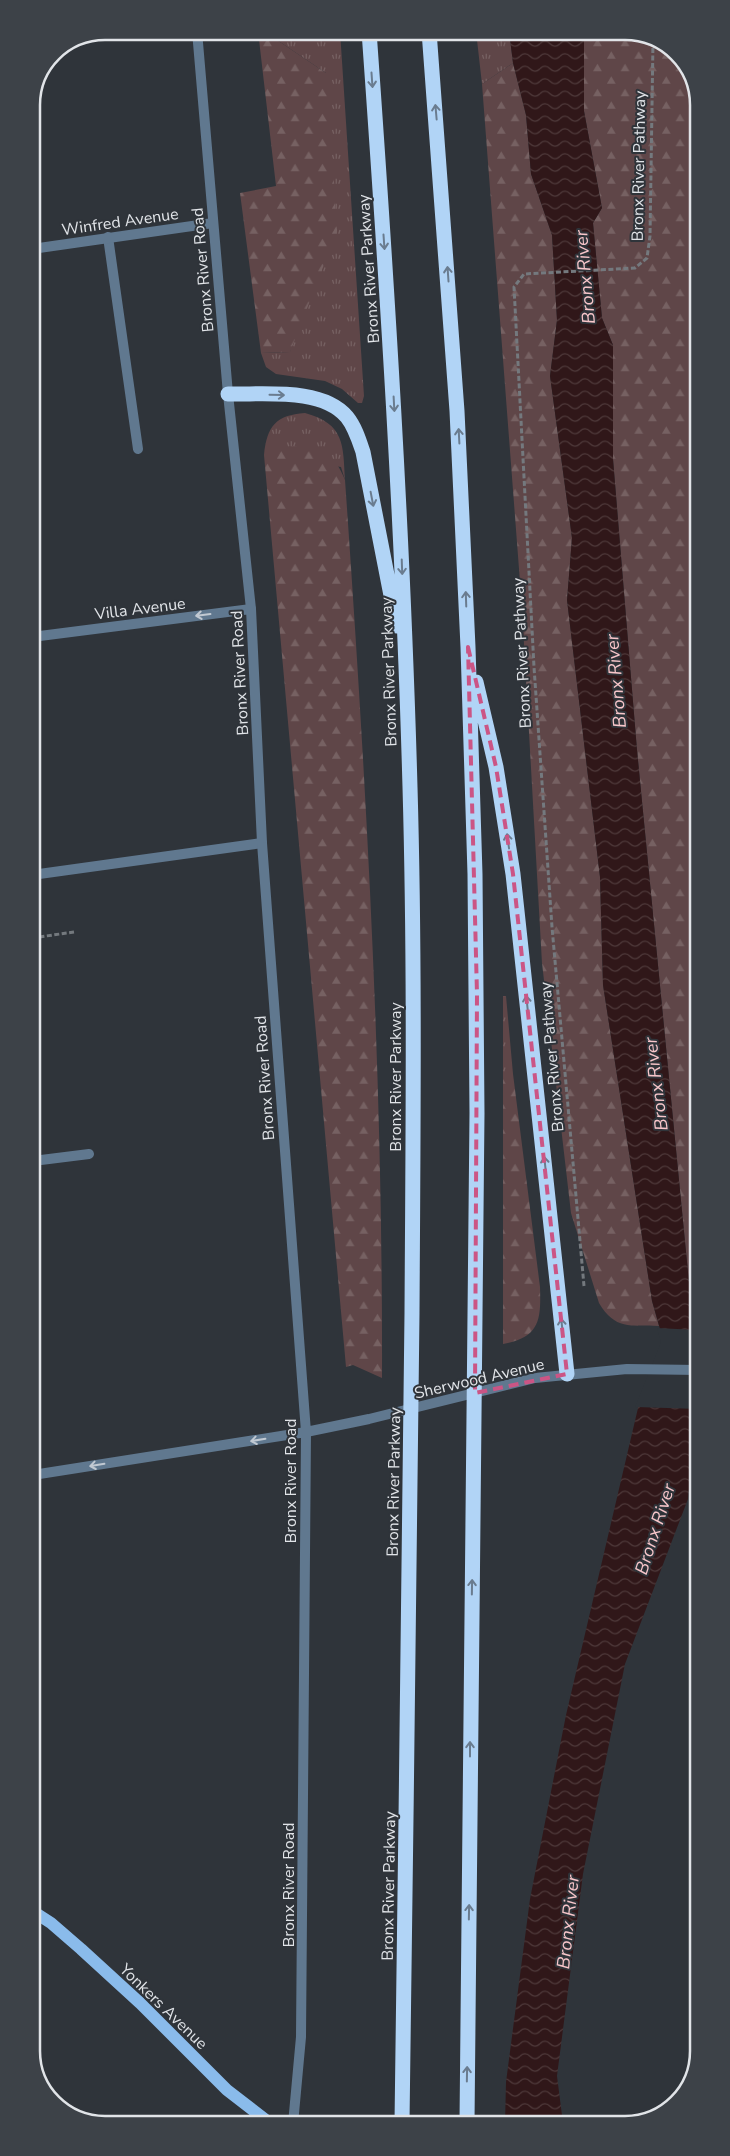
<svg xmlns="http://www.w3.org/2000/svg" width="730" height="2156" viewBox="0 0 730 2156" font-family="'Nunito Sans',sans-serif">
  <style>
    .grass { fill: url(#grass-tufts) }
    .forest { fill: url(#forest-firs) }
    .water { fill: url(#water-waves) }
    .pier { fill: #2f343a }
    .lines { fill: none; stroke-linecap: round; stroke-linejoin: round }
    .path { stroke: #74797e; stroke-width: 3; stroke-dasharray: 5 2.5; stroke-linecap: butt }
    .service { stroke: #60788f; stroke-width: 10 }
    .minor { stroke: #60788f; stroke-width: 10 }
    .tertiary { stroke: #60788f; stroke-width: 10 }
    .primary { stroke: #8abbeb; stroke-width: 12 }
    .motorway { stroke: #b1d4f6; stroke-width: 15 }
    .oneway { stroke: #6a7c8f }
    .oneway2 { stroke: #c1c9d2 }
    .marked { fill: none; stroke: #cb5585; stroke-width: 4; stroke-dasharray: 10 6; stroke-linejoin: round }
    .labels { text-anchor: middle; stroke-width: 4; stroke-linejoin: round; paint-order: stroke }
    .street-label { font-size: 16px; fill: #e1e4e8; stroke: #2f343a }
    .water-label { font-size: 18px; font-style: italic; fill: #f8c6ca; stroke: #2f343a }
    .rim { fill: none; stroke: #e1e4e8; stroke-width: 2.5 }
  </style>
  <defs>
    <pattern id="grass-tufts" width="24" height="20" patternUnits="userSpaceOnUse" patternTransform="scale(1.25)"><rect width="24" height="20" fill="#5f4648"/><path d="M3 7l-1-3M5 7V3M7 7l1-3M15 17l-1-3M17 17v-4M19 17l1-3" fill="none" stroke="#766162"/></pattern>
    <pattern id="forest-firs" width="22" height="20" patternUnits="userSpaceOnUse" patternTransform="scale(1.25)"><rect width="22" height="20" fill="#5f4648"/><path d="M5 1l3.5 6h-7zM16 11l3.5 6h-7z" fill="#766162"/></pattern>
    <pattern id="water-waves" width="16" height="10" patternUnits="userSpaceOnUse" patternTransform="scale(1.25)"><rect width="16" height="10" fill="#301719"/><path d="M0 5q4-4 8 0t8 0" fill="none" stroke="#4e393a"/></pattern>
  </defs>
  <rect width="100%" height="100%" fill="#2f343a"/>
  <path class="grass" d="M279 31H340L364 396 362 403H358L342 389 325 381 276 374 266 367 261 353 290 352 326 73 277 40Z
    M476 31H509L513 63 482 84Z
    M305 413C345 424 343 445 345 480L341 467 264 455C267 426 276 415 305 413Z
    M503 996H506L513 1074H503Z"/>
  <path class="forest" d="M258 31H279L277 40 326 73 337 231 290 352 261 353 240 193 276 186Z
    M584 31H630L673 49 696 86 698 1320 691 1303 637 750 613 459V345L602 318 593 223 602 208 584 111Z
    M513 63 526 115 531 174 552 235 557 320 550 376 572 538 567 600 600 877 603 985 652 1301 659 1326C630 1325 615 1330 599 1303L571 1213 542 963 522 608 482 84Z
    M291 446C320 450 334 451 345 480 366 779 383 1078 382 1378L353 1365 346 1367 264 455Z
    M503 1074H513L540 1287C541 1320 540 1337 503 1344Z"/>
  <path class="water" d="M509 31H584V111L602 208 593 223 602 318 613 345V459L637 750 691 1303 698 1320V1397L688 1499 625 1664 583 1874 557 2076 563 2123H505L506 2082 530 1899 566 1715 638 1408 664 1343 652 1301 603 985 600 877 567 600 572 538 550 376 557 320 552 235 531 174 526 115 513 63Z"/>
  <path class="pier" d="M657 1328 698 1330V1409L635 1407 661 1342Z"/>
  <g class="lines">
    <path class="path" d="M32 938 74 932
      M33 1094 34 1141
      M584 1286 552 927 534 667 514 287 524 274 635 268 647 258 650 236 653 41"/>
    <path class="service" d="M108 237 138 449
      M32 875 262 843
      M33 1161 89 1154"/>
    <path class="minor" d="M32 249 213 223
      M32 637 251 609"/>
    <path class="tertiary" d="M197 31 228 394 251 609 262 843 306 1432 301 2037 293 2124
      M33 1475 306 1432 369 1419 535 1378 627 1369 698 1370"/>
    <path class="primary" d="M34 1912 51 1923 81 1949 140 2003 227 2090 271 2124"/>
    <path class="motorway" d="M369 31C387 283 403 535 410 787 415 963 413 1138 412 1313 410 1583 405 1853 402 2123
      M429 31 457 411 468 647 475 874 477 1113 467 2123
      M228 394C263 395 322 387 347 417 355 427 359 440 363 452L397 626
      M476 682 496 767 513 874 567 1374"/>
  </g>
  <defs><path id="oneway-shaft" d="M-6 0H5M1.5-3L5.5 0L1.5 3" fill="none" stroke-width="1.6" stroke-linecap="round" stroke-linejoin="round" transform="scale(1.25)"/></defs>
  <g class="oneway">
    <use href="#oneway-shaft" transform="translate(372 80) rotate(86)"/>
    <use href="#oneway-shaft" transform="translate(436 112) rotate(-95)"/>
    <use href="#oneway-shaft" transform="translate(384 242) rotate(86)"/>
    <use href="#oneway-shaft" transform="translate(448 274) rotate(-94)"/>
    <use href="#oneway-shaft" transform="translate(277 395) rotate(1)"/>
    <use href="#oneway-shaft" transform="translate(394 404) rotate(87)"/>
    <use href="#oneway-shaft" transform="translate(459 436) rotate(-93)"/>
    <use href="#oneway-shaft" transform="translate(372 499) rotate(79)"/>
    <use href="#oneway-shaft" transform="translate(402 567) rotate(88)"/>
    <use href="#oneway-shaft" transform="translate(466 599) rotate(-92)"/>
    <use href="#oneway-shaft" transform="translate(508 841) rotate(-98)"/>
    <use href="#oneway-shaft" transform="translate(527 1003) rotate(-96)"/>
    <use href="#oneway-shaft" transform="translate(545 1164) rotate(-96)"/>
    <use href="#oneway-shaft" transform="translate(562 1326) rotate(-96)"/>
    <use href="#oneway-shaft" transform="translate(472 1587) rotate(-89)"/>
    <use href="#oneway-shaft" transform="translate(470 1749) rotate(-90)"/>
    <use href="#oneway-shaft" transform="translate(469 1912) rotate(-89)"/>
    <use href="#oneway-shaft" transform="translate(467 2074) rotate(-89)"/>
  </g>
  <g class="oneway2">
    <use href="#oneway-shaft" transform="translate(203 615) rotate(173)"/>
    <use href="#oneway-shaft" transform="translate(258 1440) rotate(171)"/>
    <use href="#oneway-shaft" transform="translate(97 1465) rotate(171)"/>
  </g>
  <path class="marked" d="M468 647 496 767 513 874 567 1374 475 1393 477 994Z"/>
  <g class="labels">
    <g class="street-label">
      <text transform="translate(638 166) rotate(-89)" y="6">Bronx River Pathway</text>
      <text transform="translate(120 221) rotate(-8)" y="6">Winfred Avenue</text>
      <text transform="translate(368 269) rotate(-94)" y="6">Bronx River Parkway</text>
      <text transform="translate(202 270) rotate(-95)" y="6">Bronx River Road</text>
      <text transform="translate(140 608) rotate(-7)" y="6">Villa Avenue</text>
      <text transform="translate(521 653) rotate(-93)" y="6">Bronx River Pathway</text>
      <text transform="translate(388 672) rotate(-92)" y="6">Bronx River Parkway</text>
      <text transform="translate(239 673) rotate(-93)" y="6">Bronx River Road</text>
      <text transform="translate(551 1057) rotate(-95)" y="6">Bronx River Pathway</text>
      <text transform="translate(395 1077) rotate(-90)" y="6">Bronx River Parkway</text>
      <text transform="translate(264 1078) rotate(-94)" y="6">Bronx River Road</text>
      <text transform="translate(479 1378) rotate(-13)" y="6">Sherwood Avenue</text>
      <text transform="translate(290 1481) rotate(-90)" y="6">Bronx River Road</text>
      <text transform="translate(393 1482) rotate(-89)" y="6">Bronx River Parkway</text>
      <text transform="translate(288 1885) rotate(-90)" y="6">Bronx River Road</text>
      <text transform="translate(388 1886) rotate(-89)" y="6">Bronx River Parkway</text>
      <text transform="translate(164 2006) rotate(44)" y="6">Yonkers Avenue</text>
    </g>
    <g class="water-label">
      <text transform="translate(585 277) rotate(-95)" y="6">Bronx River</text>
      <text transform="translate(616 681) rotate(-95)" y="6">Bronx River</text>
      <text transform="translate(656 1084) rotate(-97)" y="6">Bronx River</text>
      <text transform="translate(655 1529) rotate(-72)" y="6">Bronx River</text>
      <text transform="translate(568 1922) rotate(-84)" y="6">Bronx River</text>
    </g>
  </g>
  <path d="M0 0H730V2156H0ZM105 40H625A65 65 0 0 1 690 105V2051A65 65 0 0 1 625 2116H105A65 65 0 0 1 40 2051V105A65 65 0 0 1 105 40Z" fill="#3d4248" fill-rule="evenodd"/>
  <path class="rim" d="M105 40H625A65 65 0 0 1 690 105V2051A65 65 0 0 1 625 2116H105A65 65 0 0 1 40 2051V105A65 65 0 0 1 105 40Z"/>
</svg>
